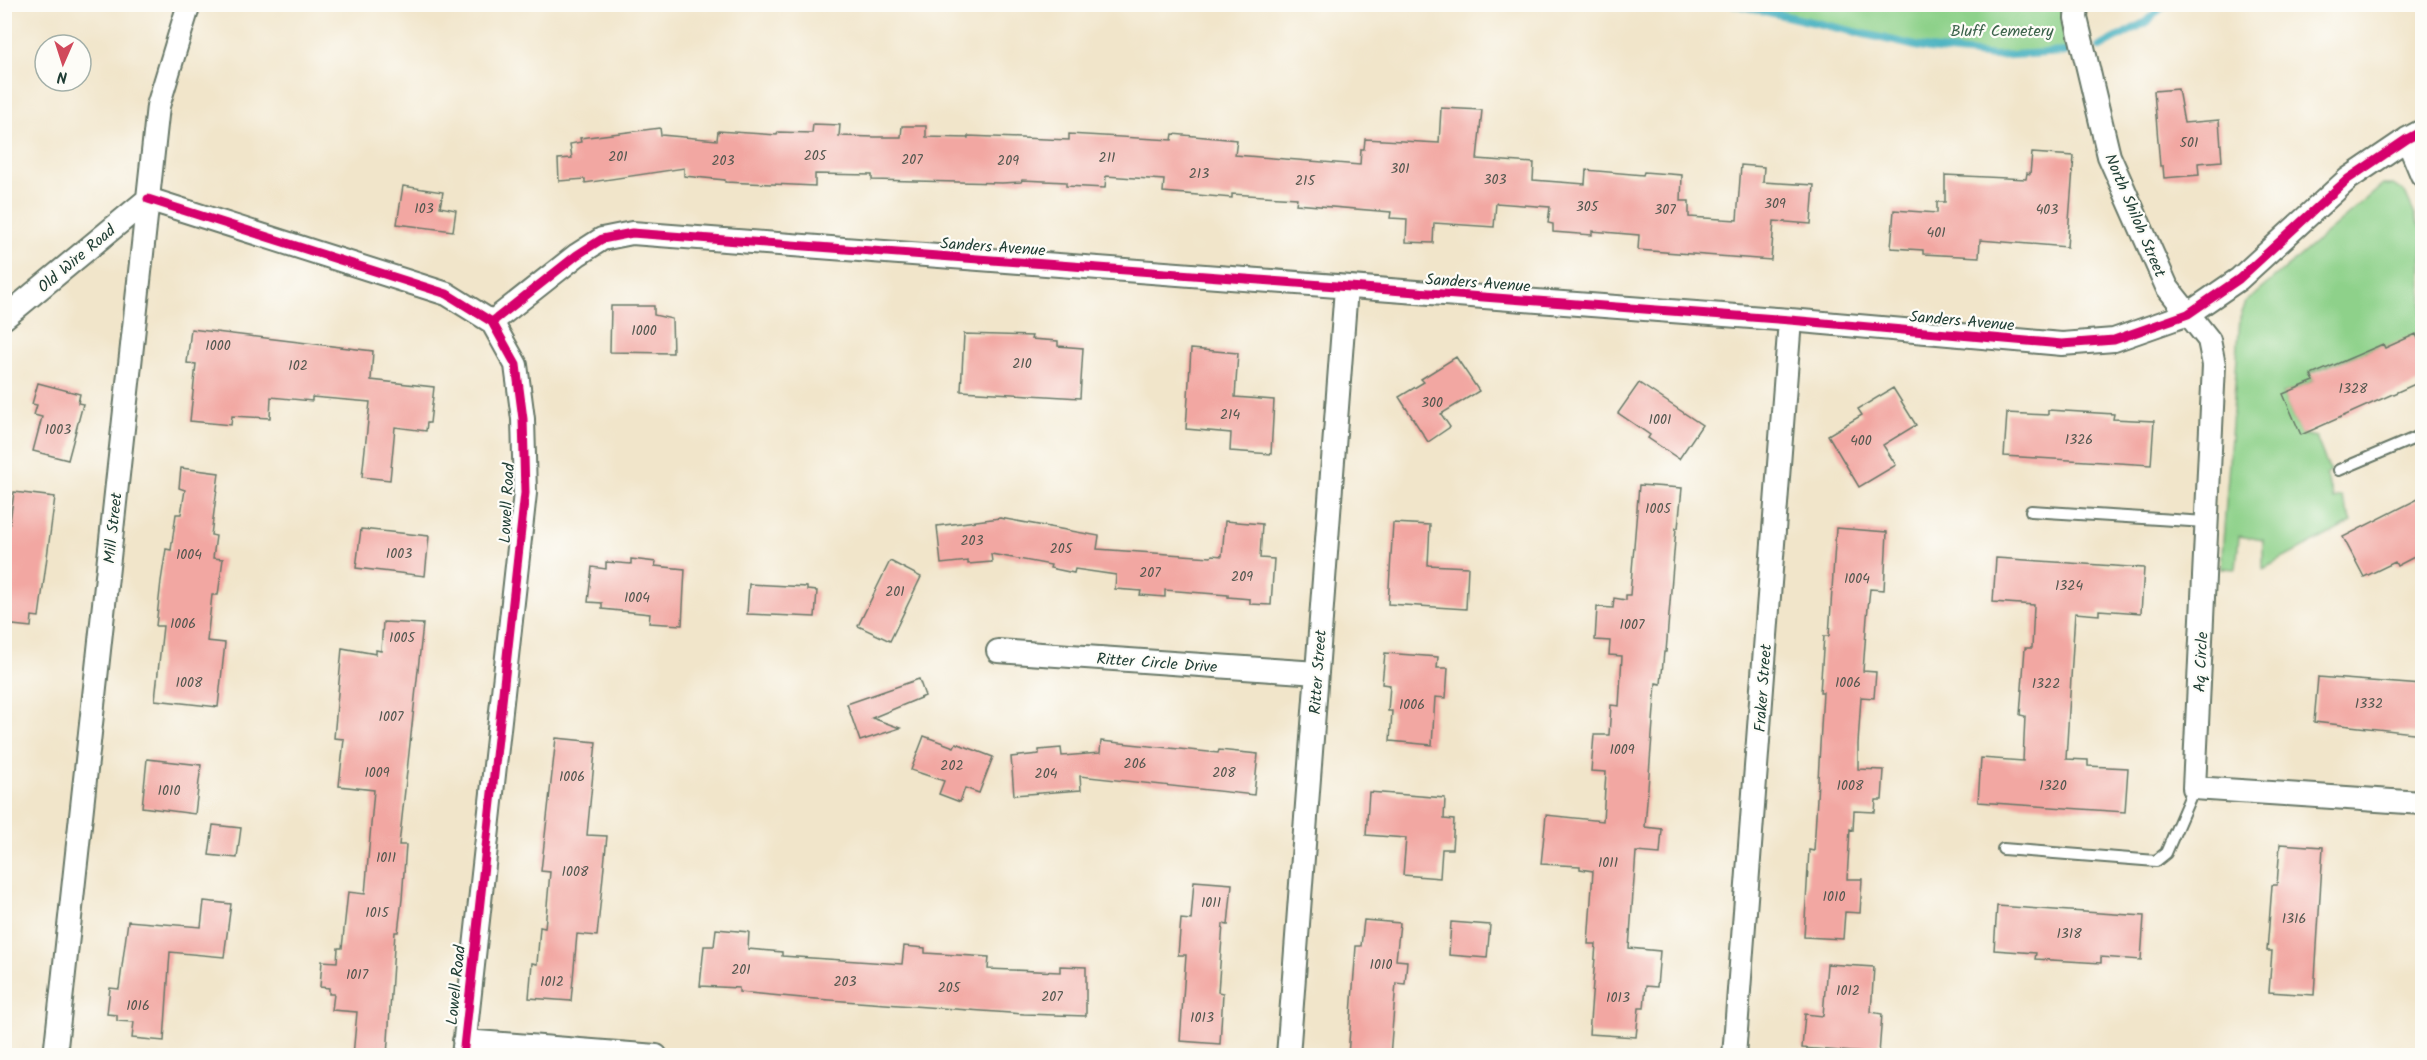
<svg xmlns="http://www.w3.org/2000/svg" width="2427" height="1060" viewBox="0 0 2427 1060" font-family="Kalam,sans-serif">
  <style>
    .green { fill: #8ed18a; stroke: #56875f; stroke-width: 1.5 }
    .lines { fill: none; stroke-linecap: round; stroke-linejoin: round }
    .stream { stroke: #40aebd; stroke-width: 8 }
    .building { fill: #f2a7a2 }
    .service-casing { stroke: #687868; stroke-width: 14 }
    .minor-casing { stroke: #687868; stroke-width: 26 }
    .service { stroke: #fff; stroke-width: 10 }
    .minor { stroke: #fff; stroke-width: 22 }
    .cycleway-casing { stroke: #fdfcf7; stroke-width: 13 }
    .cycleway { stroke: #d6006c; stroke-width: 9 }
    .labels { text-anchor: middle; stroke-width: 4.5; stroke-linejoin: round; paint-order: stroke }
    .number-label { font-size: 14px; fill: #545850 }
    .park-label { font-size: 16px; fill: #3b624a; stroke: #fdfcf7 }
    .street-label { font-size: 16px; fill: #1f3d34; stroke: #fdfcf7 }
  </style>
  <rect width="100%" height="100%" fill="#fdfcf7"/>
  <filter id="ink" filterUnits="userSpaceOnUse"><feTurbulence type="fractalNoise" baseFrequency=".0167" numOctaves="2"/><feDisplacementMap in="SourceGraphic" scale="12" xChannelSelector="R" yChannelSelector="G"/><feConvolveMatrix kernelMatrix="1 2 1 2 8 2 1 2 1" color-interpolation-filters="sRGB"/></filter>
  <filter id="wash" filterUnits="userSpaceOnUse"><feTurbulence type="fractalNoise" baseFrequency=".008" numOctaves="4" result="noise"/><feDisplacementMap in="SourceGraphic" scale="24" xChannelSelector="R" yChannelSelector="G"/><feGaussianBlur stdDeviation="1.35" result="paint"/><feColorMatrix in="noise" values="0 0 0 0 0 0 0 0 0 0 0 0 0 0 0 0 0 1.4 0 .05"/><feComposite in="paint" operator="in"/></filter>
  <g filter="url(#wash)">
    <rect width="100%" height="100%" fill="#f1e5ca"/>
    <path class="green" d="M1734 5H2077L2083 49 1994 56 1929 49Z
      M2383 185H2393L2405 193 2422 231V348L2416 335 2385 348 2383 344 2310 373 2314 381 2283 394 2301 434 2316 437 2330 472 2325 475 2334 499 2341 497 2352 522 2263 569V540L2239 536 2236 569 2221 568 2240 318 2246 302Z"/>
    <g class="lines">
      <path class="stream" d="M1734 4 1929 49 1994 56 2065 52
        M2100 47 2146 22 2165 4"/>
    </g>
    <g id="blocks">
      <path class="building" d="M2178 89 2184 123 2219 120 2222 161 2198 163 2199 175 2164 178 2163 166H2160L2154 91Z
        M1441 108 1482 110 1477 159 1534 163 1533 180 1585 184 1586 170 1643 175 1644 172 1682 175 1681 201H1689V217L1737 220 1741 165 1764 167 1763 182 1814 185 1811 224 1774 221 1771 260 1638 250 1639 235 1592 231V235L1553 232V224L1548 223 1550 207 1496 203 1494 227 1434 223 1433 243 1406 242 1407 219 1390 218 1391 212 1296 204 1297 198 1232 194V198L1163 192 1164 180 1106 176 1105 188 1066 186V182L1022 180 1021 182 1002 183 872 180V175L815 174V186L725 182V180L684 176V168L585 183V179L559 181 558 159 572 158 570 144 581 142 580 138 660 128 661 135 717 140 718 131 777 135 778 132 812 133 813 124 840 125 839 136 875 137H901L902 126H926V137L968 138V136L1069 140V134L1172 140 1173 134 1237 140 1235 155 1360 165 1361 149H1364L1365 139 1439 143Z
        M2032 153 2074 156 2067 247 1980 240 1979 257 1923 254V250L1891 248 1894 210 1937 213V202H1945V175L2026 179 2027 173 2030 174Z
        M403 186 443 192 440 207 456 210 453 231 397 224Z
        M611 306H654V315L672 319 673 353 610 352Z
        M191 329 373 351 371 380 434 387 430 423H427L426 431 395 427 390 480 362 477 370 402 312 397V401L271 397 270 418 232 416 231 425 190 421 196 364 187 363Z
        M964 334 1032 336 1031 339 1058 341V346L1083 348 1080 398 961 391Z
        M2416 334 2422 348V381L2301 435 2283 394 2314 381 2311 375 2383 344 2385 348Z
        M1191 349 1238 353 1235 397 1274 400 1271 454 1230 451 1231 433 1186 429Z
        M1456 357 1479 391 1441 414 1450 427 1428 442 1399 397 1424 382 1421 379Z
        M38 383 80 394 78 403 83 404 68 460 33 451 42 417 34 415 37 405 32 404Z
        M1639 383 1702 425 1679 459 1648 438 1650 435 1618 413Z
        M1893 388 1916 425 1883 445 1896 465 1859 487 1828 435 1862 415 1858 409Z
        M2048 410 2114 414 2113 419 2154 421 2151 465 2004 456 2007 413 2048 415Z
        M181 468 219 473 211 535 216 536 213 558 223 559 218 595H212L207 641 225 643 218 707 155 700 163 626H156L161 581 166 549 171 550 176 514H181L185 490 179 488Z
        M1639 485 1682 488 1678 528H1676L1666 652H1664L1661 684 1656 683 1645 827 1662 829 1660 854 1636 852 1629 948 1660 951 1657 987 1646 986 1644 1008H1639L1636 1037 1589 1034 1596 944H1588L1593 871 1580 869V866L1541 864 1546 815 1603 821 1606 772 1591 771 1594 735H1609L1611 705 1619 706 1622 656 1609 655 1610 641 1595 640 1597 607 1613 608 1614 598 1626 600V595H1630Z
        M14 492 55 497 39 617 32 616 31 627 4 624V566Z
        M2422 497V553L2397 566 2395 562 2364 577 2343 537Z
        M1000 518 1099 536 1097 549 1211 557 1212 555 1222 556 1225 521 1262 524 1260 558 1274 559 1271 605 1250 604V599L1228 597V595L1165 590V597L1140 595 1141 591 1115 589 1116 575 1075 569 1074 573 1050 568 1051 565 991 554 992 562 968 564V561L941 564 937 526Z
        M1393 523 1430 525 1428 565 1468 567 1466 609 1388 604Z
        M1836 528 1887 532 1884 590 1870 589 1867 617 1863 671 1876 672 1874 698 1861 697 1858 744V769L1884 770 1882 800H1876L1875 812 1854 811 1853 830 1850 829 1847 879H1862L1860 913 1845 912 1843 939 1804 937 1809 850 1814 851 1823 692H1820L1824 636H1829Z
        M361 529 429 536 425 576 356 568Z
        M1996 558 2144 568 2141 613 2099 610V615L2075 613 2066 759 2088 760V766L2128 768 2125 812 1978 802 1981 758 2023 761 2025 716 2020 715 2025 648H2032L2034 605 1993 602Z
        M631 559 656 562 655 566 685 569 682 625 649 623 650 614 602 609V603L588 602 592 567 606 569V562L631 564Z
        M890 561 921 577 890 641 858 626Z
        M749 584 807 587V590L817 591 815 617 747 614Z
        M383 622 423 624 399 845H406L402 899 398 932H395L387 1056H353L357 1012 332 1010 334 994H329V988L320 987 322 961 337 962 338 948H342L348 892 365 894 374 790 339 786 344 739 334 738 342 648 376 654V650L381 651Z
        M1385 653 1438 657 1437 668H1448L1446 698 1435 697 1432 745 1390 741 1392 711H1388L1390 685 1382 684Z
        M2318 677 2422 685V734L2314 722Z
        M919 679 925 696 872 718 900 728 860 741 847 704Z
        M924 736 954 747 956 743 993 757 979 793 965 788 960 802 939 794 944 781 911 770Z
        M556 738 596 742 587 835 607 836 597 936 577 934 571 1001 529 998 532 963 537 964 540 927 545 928 550 872 541 871Z
        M1101 741 1218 753 1219 750 1258 754 1254 795 1080 776 1081 790 1014 795 1011 757 1039 754V750L1061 748 1062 756 1100 753Z
        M147 759 201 765 195 814 142 807Z
        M1369 792 1445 798 1444 819 1454 820 1452 849H1442L1440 878 1403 875 1406 838 1366 835Z
        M213 825 241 828 237 858 209 855Z
        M2280 844 2323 847 2314 995 2269 992 2272 951H2267L2272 885H2277Z
        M1194 881 1232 884 1228 925 1223 924 1218 992 1223 993 1220 1044 1180 1041 1186 955H1178L1181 919 1191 920Z
        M204 901 231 904 224 957 170 952 164 1041 132 1038 134 1022 117 1021V1015L107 1014 110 988 119 989 128 921 201 927Z
        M1997 906 2144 916 2141 960 2101 957V963L2035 959 2036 953 1994 950Z
        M1364 920 1400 923 1396 960 1407 961 1405 984 1396 983 1390 1056H1348L1356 946H1361Z
        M1451 922 1490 925 1487 958 1449 955Z
        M716 929 749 932 748 949 782 952V956L902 964 904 946 925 948V953L989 957 988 969 1060 972V966L1086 967V1016L1024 1014 802 998 739 992V988L700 986 704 946H714Z
        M1827 964 1874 967 1871 1012 1882 1014 1879 1054 1802 1048 1805 1014 1823 1016Z"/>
    </g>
  </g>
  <g filter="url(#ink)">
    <use href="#blocks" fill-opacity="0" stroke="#687868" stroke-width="1.5"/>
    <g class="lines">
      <defs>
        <path id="service" d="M2339 470 2422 435
          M2031 511 2206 522
          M2003 849 2156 861 2166 853 2194 788"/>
        <path id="minor" d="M2077 4 2076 18 2109 156 2167 287 2209 340 2214 365 2194 788 2422 803
          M2407 139 2422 175
          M148 199 447 294 492 322 516 365 523 419 525 493 463 1056
          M4 318 148 199
          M492 322 577 255 602 239 632 233 1790 320 2062 344 2114 340 2188 314 2239 279 2348 179 2407 139 2422 131
          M998 651 1317 673
          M464 1041 656 1056
          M55 1056 158 106 189 4
          M1288 1056 1346 288
          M1734 1056 1790 320"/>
      </defs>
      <use href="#service" class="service-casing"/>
      <use href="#minor" class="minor-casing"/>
      <use href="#service" class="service"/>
      <use href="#minor" class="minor"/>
      <defs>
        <path id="cycleway" d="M148 199 447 294 492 322 516 365 523 419 525 493 463 1056
          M492 322 577 255 602 239 632 233 1790 320 2062 344 2114 340 2188 314 2239 279 2348 179 2407 139 2422 131"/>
      </defs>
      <use href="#cycleway" class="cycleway-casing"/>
      <use href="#cycleway" class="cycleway"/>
    </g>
  </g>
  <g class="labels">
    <g class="number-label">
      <text x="2189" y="147">501</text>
      <text x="815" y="160">205</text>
      <text x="618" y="161">201</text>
      <text x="1107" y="162">211</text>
      <text x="912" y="164">207</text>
      <text x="723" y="165">203</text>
      <text x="1008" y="165">209</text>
      <text x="1400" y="173">301</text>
      <text x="1199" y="178">213</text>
      <text x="1495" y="184">303</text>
      <text x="1305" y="185">215</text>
      <text x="1775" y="208">309</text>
      <text x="1587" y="211">305</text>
      <text x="424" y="213">103</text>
      <text x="1665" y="214">307</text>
      <text x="2047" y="214">403</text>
      <text x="1936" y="237">401</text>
      <text x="644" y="335">1000</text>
      <text x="218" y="350">1000</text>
      <text x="1022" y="368">210</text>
      <text x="298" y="370">102</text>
      <text x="2353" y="393">1328</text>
      <text x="1432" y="407">300</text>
      <text x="1230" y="419">214</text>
      <text x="1660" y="424">1001</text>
      <text x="58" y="434">1003</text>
      <text x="2079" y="444">1326</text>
      <text x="1861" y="445">400</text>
      <text x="1658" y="513">1005</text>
      <text x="972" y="545">203</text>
      <text x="1061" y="553">205</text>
      <text x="399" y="558">1003</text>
      <text x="189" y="559">1004</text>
      <text x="1150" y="577">207</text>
      <text x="1242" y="581">209</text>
      <text x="1857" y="583">1004</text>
      <text x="2069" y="590">1324</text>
      <text x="895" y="596">201</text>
      <text x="637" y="602">1004</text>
      <text x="183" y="628">1006</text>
      <text x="1632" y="629">1007</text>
      <text x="402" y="642">1005</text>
      <text x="189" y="687">1008</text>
      <text x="1848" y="687">1006</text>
      <text x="2046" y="688">1322</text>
      <text x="2369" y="708">1332</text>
      <text x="1412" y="709">1006</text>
      <text x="391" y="721">1007</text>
      <text x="1622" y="754">1009</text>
      <text x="1135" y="768">206</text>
      <text x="952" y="770">202</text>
      <text x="377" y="777">1009</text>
      <text x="1224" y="777">208</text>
      <text x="1046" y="778">204</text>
      <text x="572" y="781">1006</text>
      <text x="1850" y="790">1008</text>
      <text x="2053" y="790">1320</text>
      <text x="169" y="795">1010</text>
      <text x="386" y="862">1011</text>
      <text x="1608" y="867">1011</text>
      <text x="575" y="876">1008</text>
      <text x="1834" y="901">1010</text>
      <text x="1211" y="907">1011</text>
      <text x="377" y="917">1015</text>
      <text x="2294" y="923">1316</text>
      <text x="2069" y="938">1318</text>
      <text x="1381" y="969">1010</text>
      <text x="741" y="974">201</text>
      <text x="357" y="979">1017</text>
      <text x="552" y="986">1012</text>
      <text x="845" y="986">203</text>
      <text x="949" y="992">205</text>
      <text x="1848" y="995">1012</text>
      <text x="1052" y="1001">207</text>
      <text x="1618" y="1002">1013</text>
      <text x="138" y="1010">1016</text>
      <text x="1202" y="1022">1013</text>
    </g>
    <g class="park-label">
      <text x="2002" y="36">Bluff Cemetery</text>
    </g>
    <g class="street-label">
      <text transform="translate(2136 215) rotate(67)" y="6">North Shiloh Street</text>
      <text transform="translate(993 246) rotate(4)" y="6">Sanders Avenue</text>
      <text transform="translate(76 258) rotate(-40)" y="6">Old Wire Road</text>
      <text transform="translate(1478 282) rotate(4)" y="6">Sanders Avenue</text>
      <text transform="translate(1962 320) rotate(5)" y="6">Sanders Avenue</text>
      <text transform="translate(506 503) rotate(-87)" y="6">Lowell Road</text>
      <text transform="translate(112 528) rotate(-84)" y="6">Mill Street</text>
      <text transform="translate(1157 662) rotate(4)" y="6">Ritter Circle Drive</text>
      <text transform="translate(2200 662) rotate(-87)" y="6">Aq Circle</text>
      <text transform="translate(1317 672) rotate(-86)" y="6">Ritter Street</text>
      <text transform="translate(1762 688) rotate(-86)" y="6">Fraker Street</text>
      <text transform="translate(455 985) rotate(-84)" y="6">Lowell Road</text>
    </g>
  </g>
  <rect width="2427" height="1060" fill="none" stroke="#fdfcf7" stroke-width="24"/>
  <g transform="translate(63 63) rotate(183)"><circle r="28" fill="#fdfcf7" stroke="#a4b0a9" stroke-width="1.5"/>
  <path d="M0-4.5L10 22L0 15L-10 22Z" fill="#d1495b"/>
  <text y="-9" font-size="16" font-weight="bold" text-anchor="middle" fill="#1f3d34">N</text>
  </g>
</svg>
